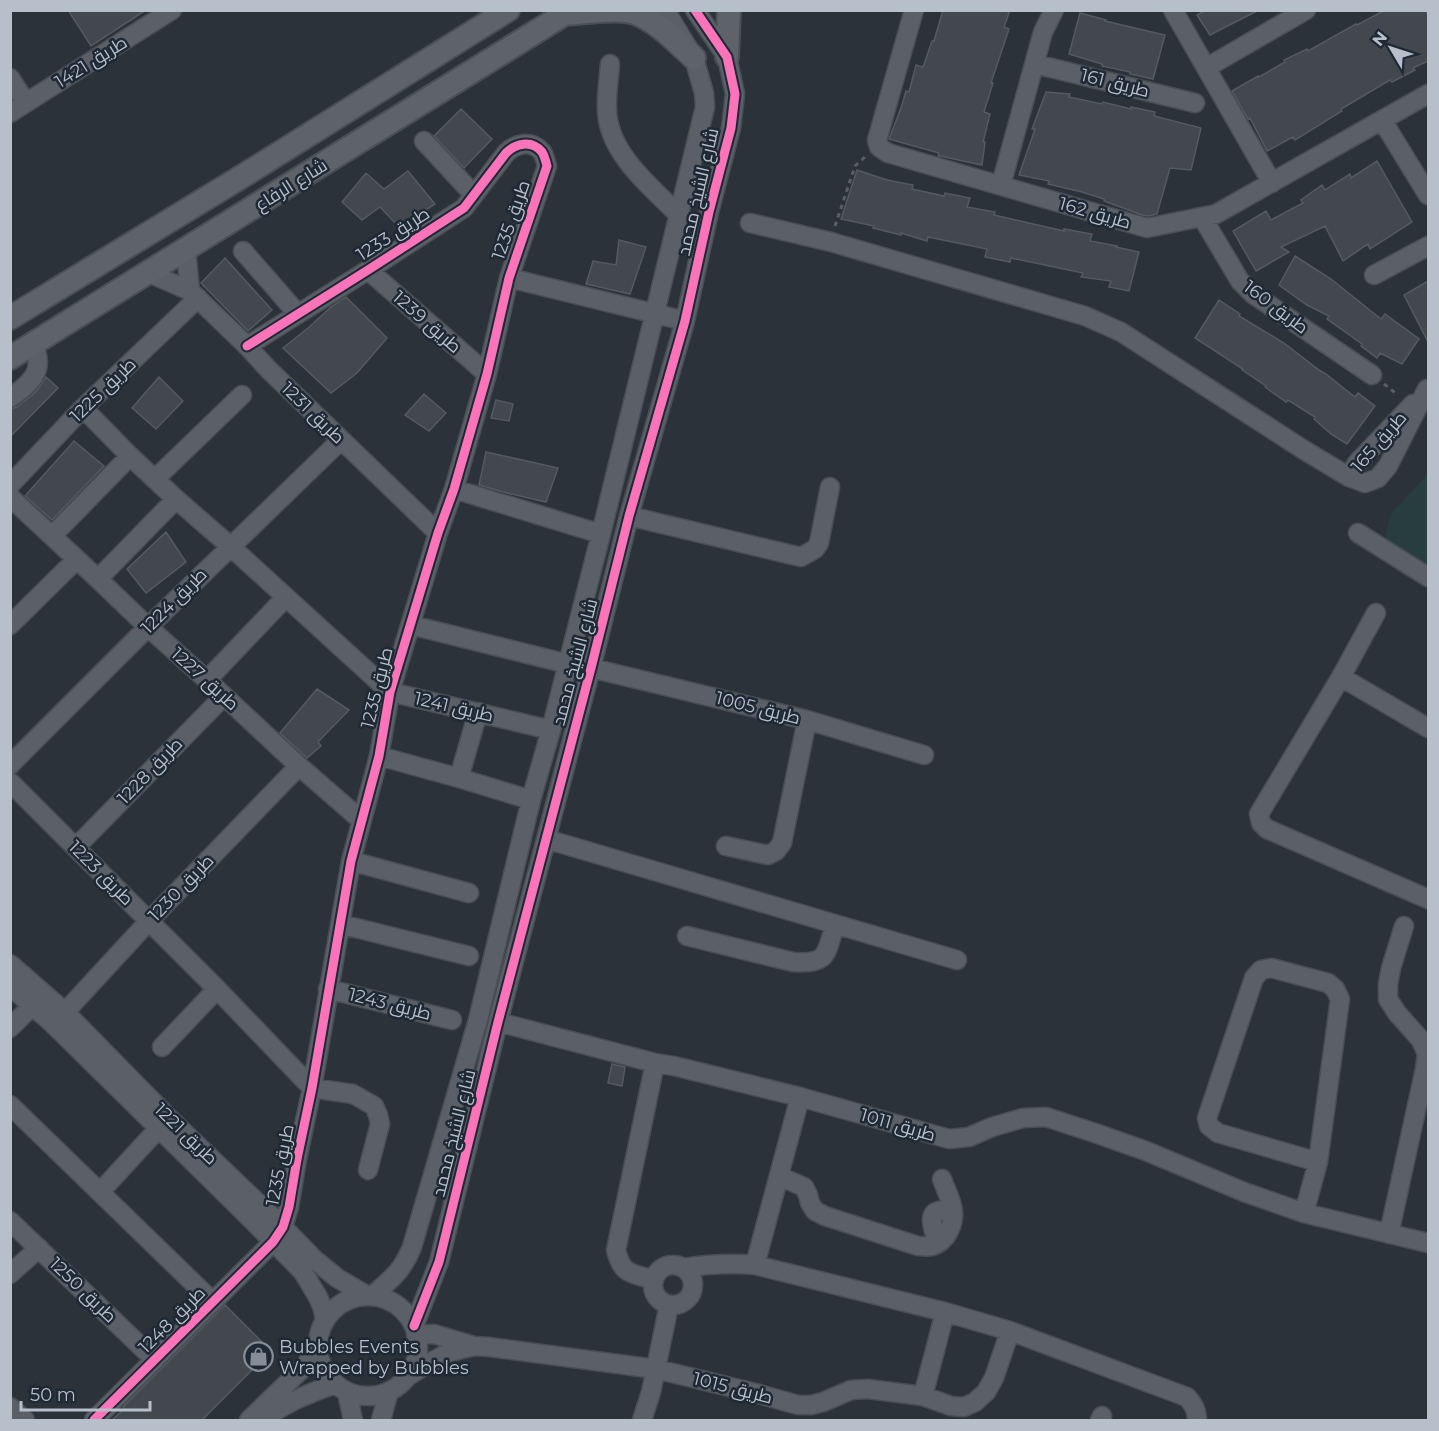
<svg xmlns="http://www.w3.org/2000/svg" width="1439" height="1431" viewBox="0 0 1439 1431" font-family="Montserrat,Cairo,sans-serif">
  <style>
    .green { fill: #283d40 }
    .building { fill: #42484e; stroke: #535a61; stroke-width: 1.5 }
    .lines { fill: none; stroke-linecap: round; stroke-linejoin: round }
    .minor-casing { stroke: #494e54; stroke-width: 21 }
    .major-casing { stroke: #494f57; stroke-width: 26 }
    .path { stroke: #595f64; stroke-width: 3; stroke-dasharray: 4.5 4.5; stroke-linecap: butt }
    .minor { stroke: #5b6068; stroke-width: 18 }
    .major { stroke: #5e6369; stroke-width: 22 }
    .cycleway-casing { stroke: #1e2935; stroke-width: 13 }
    .cycleway { stroke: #fb73b8; stroke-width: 9 }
    .labels { text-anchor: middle; stroke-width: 5; stroke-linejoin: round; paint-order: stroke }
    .street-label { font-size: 18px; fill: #b6bfca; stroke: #1e2935 }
    .poi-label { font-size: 18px; fill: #b6bfca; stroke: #1e2935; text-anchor: start }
  </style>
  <rect width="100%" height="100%" fill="#2b323a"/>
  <path class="green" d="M1428 474V567L1385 542 1390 515Z"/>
  <path class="building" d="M68 10H146L91 46Z
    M943 10H1010L1004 27 1009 29 991 83H993L984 112 990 114 983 142H985L982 165 940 156H938L939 153 889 139 901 108 906 91 909 92 916 65 923 67 932 41H934Z
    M1206 10H1259L1210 35 1197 15Z
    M1385 10H1425L1428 16V61L1413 68 1415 70 1392 82 1390 80 1341 109 1342 111 1295 140 1293 137 1267 151 1250 118 1248 119 1232 91 1258 76 1259 77 1285 62 1284 60 1307 49 1308 51 1356 24 1357 25Z
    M1080 13 1106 20 1105 21 1165 35 1153 79 1130 74V72L1102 66V64L1069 54Z
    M1046 92 1070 94 1069 97 1102 104 1103 102 1131 109V107L1155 112 1154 116 1201 128 1191 170 1170 168 1157 214 1149 216 1142 215 1104 201V199L1082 192 1048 184 1049 181 1019 175 1035 129H1032Z
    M461 109 492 139 464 168 434 136Z
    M1377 161 1412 222 1370 249 1368 244 1343 261 1325 226 1281 247 1289 252 1256 271 1233 231 1266 211 1271 220 1303 203 1301 200 1322 185 1325 190 1350 174 1351 178Z
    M857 170 887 180 913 185 912 189 944 196 945 193 970 198 967 207 995 212 994 215 1064 231V229L1092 234 1090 241 1117 246 1116 247 1139 252 1129 291 1109 287 1111 281 1081 277 1083 273 1011 258 1010 262 985 257 987 249 928 237 927 241 901 233V235L873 228 874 226 841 219Z
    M408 171 435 204 399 227 380 207 362 220 342 202 366 173 384 189Z
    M619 240 646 247 630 294 586 284 593 261 616 265Z
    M1295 256 1331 279 1381 319 1385 314 1419 339 1402 364 1380 353 1377 358 1361 346 1362 344 1327 319 1329 316 1307 305 1279 285Z
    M225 258 272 310 248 331 201 283Z
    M1428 281V342L1404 295Z
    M346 297 387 338 357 373 331 393 283 348 308 328 331 307Z
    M1219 300 1240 314 1239 316 1284 343 1319 370 1326 374 1355 397 1358 393 1375 406 1347 444 1331 434 1314 419 1315 417 1288 400 1286 402 1265 387 1266 386 1242 370 1243 369 1195 338Z
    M46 377 58 388 10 437V409L17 407 32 395 39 388Z
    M159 377 183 401 156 429 132 408Z
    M424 394 446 413 429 431 405 415Z
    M496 400 513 404 509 421 491 418Z
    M74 441 104 466 52 520 25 496Z
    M486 452 558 468 546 502 507 493 479 485Z
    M166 532 186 562 146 593 127 569Z
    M317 689 349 710 318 742 321 746 307 758 280 733Z
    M612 1064 625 1067 622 1086 608 1083Z
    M225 1305 271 1351 202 1420H112L124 1409 123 1407Z"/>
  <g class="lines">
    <defs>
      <path id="minor" d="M914 10 877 140 879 147 888 153 1147 228 1216 214 1428 94
        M1173 10 1272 183
        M610 64C609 79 606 95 607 110 608 153 651 187 679 215
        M1035 64 1195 103
        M1206 68 1306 10
        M10 78 26 103
        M10 113 172 10
        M1382 120 1428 195
        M424 141 474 195
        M1001 185 1043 32 1054 10
        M1202 217 1240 281 1253 294 1372 375
        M750 223 831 242 1085 316 1121 332 1304 450 1349 477 1365 483 1378 478 1388 466 1427 389
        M186 250 190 291
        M243 251 297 313
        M368 270 487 374
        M149 273 190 291 247 346 269 370 438 533
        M1374 275 1428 246
        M509 278 685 321
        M10 398C31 383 46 371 33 344
        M83 408 130 456 176 499 230 546 390 692 551 730
        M1349 477 1357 463 1413 404
        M155 479 242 395
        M10 485 83 408 198 298
        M454 489 601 534
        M10 497 98 579 148 627 207 680 299 766 361 820
        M629 516 801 557 815 549 819 543 830 487
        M1358 533 1428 577
        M52 536 130 456
        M98 579 176 499
        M1376 613 1341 677 1259 814 1261 823 1267 829 1428 899
        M10 625 77 559
        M411 625 568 664
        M591 668 807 720 924 755
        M1341 677 1428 728
        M207 680 286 597
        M379 756 459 778 531 800
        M10 765 148 627 341 440
        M459 778 478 712
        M10 782 217 989 312 1088 353 1094 374 1106 378 1115 380 1124 368 1170
        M546 839 957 960
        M726 846 768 855 776 851 782 843 807 720
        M76 847 224 696
        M351 861 469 893
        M340 924 469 956
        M687 936 793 962C829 965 826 953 835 924
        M10 964 65 1012 168 1117 283 1227 315 1260 337 1278 368 1296
        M10 986 53 1024 254 1222 303 1272 318 1297 323 1309 325 1321
        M328 989 452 1020
        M65 1012 149 921 299 766
        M498 1022 655 1063 674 1066 800 1097 949 1139 969 1137 992 1127 1023 1118 1046 1117 1095 1133 1146 1151 1244 1192 1304 1213 1428 1243
        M10 1028 32 1006
        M162 1047 217 989
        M10 1105 213 1302
        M779 1176 804 1187 808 1195 810 1203 815 1211 825 1216 918 1246C923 1246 928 1247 932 1246 948 1241 956 1221 952 1206 950 1197 945 1188 942 1179
        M100 1192 159 1128
        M1304 1213 1318 1162 1340 999 1335 989 1328 983 1271 968 1261 970 1254 978 1207 1118 1209 1126 1218 1133 1318 1162
        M10 1221 155 1360
        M1389 1234 1425 1069 1427 1054 1421 1040 1397 1013 1388 999V984L1391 968 1404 926
        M938 1243C931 1225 924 1205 953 1212
        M755 1265 800 1097
        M653 1285a20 20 0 1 1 40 0a20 20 0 1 1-40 0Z
        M684 1268C708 1264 731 1263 755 1265L945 1312 1010 1331 1187 1397C1194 1405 1197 1411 1197 1420
        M10 1274 39 1248
        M654 1280C631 1273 622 1275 616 1250L655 1063
        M372 1296C391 1279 402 1272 412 1247L478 1020 531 800 551 730 601 534 705 107 704 93 694 58 665 10
        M318 1346a50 50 0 1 1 100 0a50 50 0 1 1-100 0Z
        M414 1326 439 1262 498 1022 591 668 629 516 685 321 709 212 731 128 735 94 727 57 695 10
        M474 1346 489 1347 656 1369 759 1394 798 1405H811L823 1402 851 1390 868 1389 923 1396 951 1406 964 1407 975 1402 986 1392 994 1378 1010 1331
        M408 1376 431 1362 450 1352 474 1346 434 1334 416 1335
        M347 1392 353 1420
        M923 1396 945 1312
        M10 1407 25 1420
        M263 1419C288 1402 307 1394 335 1384
        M94 1420 273 1242 283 1227 289 1207 297 1159 312 1088 351 861 379 756 390 692 438 533 454 489 487 374 509 278 547 166C546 162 544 155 542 152 531 139 515 144 506 153L464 208 368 270 247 346
        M249 1420 306 1365 318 1342
        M381 1420 389 1391
        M642 1420 651 1392 669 1305
        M1100 1420 1102 1416"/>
      <path id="major" d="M565 14C583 13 618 7 635 13 658 22 676 42 694 58
        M727 57 729 10
        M10 318 246 174 508 10
        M10 358 571 10"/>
    </defs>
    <use href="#minor" class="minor-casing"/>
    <use href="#major" class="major-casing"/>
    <path class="path" d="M835 226 855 166 865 157
      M1384 384 1398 395"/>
    <use href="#minor" class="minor"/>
    <use href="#major" class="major"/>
    <defs>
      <path id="cycleway" d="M414 1326 439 1262 498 1022 591 668 629 516 685 321 709 212 731 128 735 94 727 57 695 10
        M94 1420 273 1242 283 1227 289 1207 297 1159 312 1088 351 861 379 756 390 692 438 533 454 489 487 374 509 278 547 166C546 162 544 155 542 152 531 139 515 144 506 153L464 208 368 270 247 346"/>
    </defs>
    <use href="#cycleway" class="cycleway-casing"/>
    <use href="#cycleway" class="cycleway"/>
  </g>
  <defs>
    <symbol id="shop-ring" viewBox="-11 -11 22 22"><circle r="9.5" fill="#1e2935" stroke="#858e98" stroke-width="1.5"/><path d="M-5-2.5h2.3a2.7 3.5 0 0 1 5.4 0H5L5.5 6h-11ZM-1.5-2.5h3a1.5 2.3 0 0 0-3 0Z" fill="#858e98"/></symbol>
  </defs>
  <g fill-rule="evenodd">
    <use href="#shop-ring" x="242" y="1340" width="33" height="33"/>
  </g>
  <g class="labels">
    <g class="street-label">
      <text transform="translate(91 62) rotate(-32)" y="6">طريق 1421</text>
      <text transform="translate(1115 83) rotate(14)" y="6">طريق 161</text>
      <text transform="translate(291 185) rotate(-32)" y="6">شارع الرفاع</text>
      <text transform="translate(698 192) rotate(-77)" y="6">شارع الشيخ محمد</text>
      <text transform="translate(1095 213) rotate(16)" y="6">طريق 162</text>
      <text transform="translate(511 220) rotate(-71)" y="6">طريق 1235</text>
      <text transform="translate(393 234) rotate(-33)" y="6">طريق 1233</text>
      <text transform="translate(1276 307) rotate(37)" y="6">طريق 160</text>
      <text transform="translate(427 322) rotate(41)" y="6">طريق 1239</text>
      <text transform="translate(103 390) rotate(-44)" y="6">طريق 1225</text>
      <text transform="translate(313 413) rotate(44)" y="6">طريق 1231</text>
      <text transform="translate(1379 442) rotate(-49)" y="6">طريق 165</text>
      <text transform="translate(174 601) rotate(-45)" y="6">طريق 1224</text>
      <text transform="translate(575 662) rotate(-75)" y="6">شارع الشيخ محمد</text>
      <text transform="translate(205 679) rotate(42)" y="6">طريق 1227</text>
      <text transform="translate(377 688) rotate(-76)" y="6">طريق 1235</text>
      <text transform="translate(454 707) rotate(13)" y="6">طريق 1241</text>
      <text transform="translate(758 708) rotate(14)" y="6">طريق 1005</text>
      <text transform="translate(150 771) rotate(-46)" y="6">طريق 1228</text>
      <text transform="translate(101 873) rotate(45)" y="6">طريق 1223</text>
      <text transform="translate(181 888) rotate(-46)" y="6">طريق 1230</text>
      <text transform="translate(390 1004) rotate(14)" y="6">طريق 1243</text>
      <text transform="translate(898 1125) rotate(16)" y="6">طريق 1011</text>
      <text transform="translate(454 1133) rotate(-76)" y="6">شارع الشيخ محمد</text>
      <text transform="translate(186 1134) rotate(44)" y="6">طريق 1221</text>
      <text transform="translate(280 1165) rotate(-79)" y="6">طريق 1235</text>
      <text transform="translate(83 1290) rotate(44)" y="6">طريق 1250</text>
      <text transform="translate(172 1320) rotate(-45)" y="6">طريق 1248</text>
      <text transform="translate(733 1388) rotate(14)" y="6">طريق 1015</text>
    </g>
    <g class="poi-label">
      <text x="279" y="1353">Bubbles Events<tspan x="279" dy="21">Wrapped by Bubbles</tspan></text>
    </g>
  </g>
  <rect width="1439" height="1431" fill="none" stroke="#b6bfca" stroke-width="24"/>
  <g transform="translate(1391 48) rotate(309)" stroke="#1e2935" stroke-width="4.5" paint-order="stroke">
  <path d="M0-4.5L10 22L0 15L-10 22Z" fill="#b6bfca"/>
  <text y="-9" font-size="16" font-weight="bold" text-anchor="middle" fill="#b6bfca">N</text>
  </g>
  <path d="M21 1401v9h129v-9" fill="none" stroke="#b6bfca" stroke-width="3"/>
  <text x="30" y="1401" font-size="18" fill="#b6bfca" stroke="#1e2935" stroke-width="4.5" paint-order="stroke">50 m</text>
</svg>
